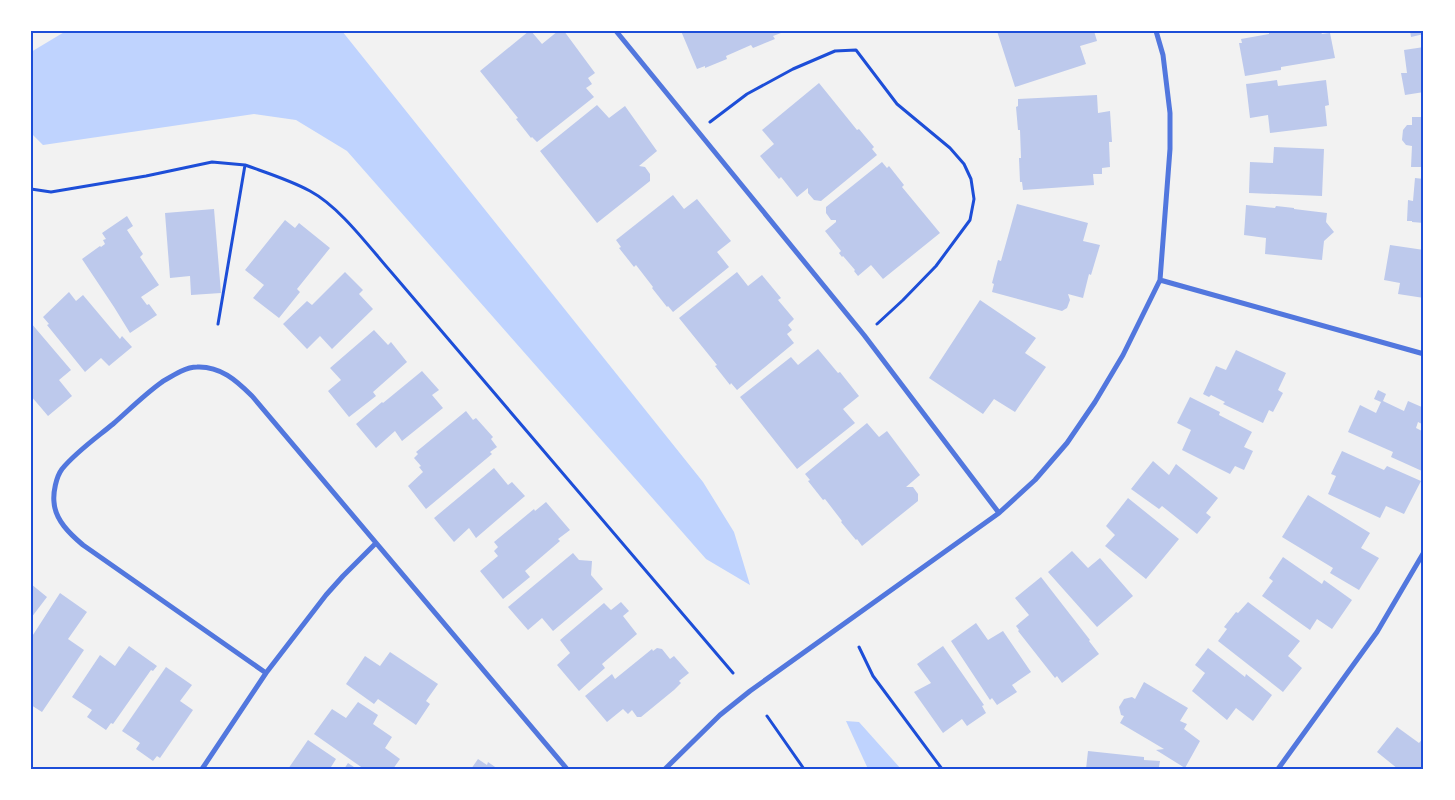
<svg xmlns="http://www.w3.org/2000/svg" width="1455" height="800" viewBox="0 0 1455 800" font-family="'PT Serif',serif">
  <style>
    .water { fill: #bfd3fe }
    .building { fill: #bdc9ec }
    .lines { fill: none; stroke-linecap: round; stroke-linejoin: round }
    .path { stroke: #1d4ed8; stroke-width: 3 }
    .minor { stroke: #5277de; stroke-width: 5 }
    .neatline { fill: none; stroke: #1d4ed8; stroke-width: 2 }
  </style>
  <rect width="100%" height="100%" fill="#f2f2f2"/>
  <path class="water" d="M66 31H342L703 482 734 532 750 585 706 559 347 151 296 120 254 114 43 145 31 133V52Z
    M846 721 859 722 901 769H868Z"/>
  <path class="building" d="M529 31H531L542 44 558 31H564L595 73 588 78 592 84 586 88 594 97 537 142 532 137 531 138 516 119 518 118 480 71Z
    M681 31H781V33L773 36 775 39 753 48 751 45 726 56 727 59 705 68V66L697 69Z
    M997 31H1094L1097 41 1080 46 1086 64 1015 87Z
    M1269 31H1320L1322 34 1330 33 1335 58 1281 67V70L1245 76 1239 43H1242L1241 39 1269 34Z
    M1410 31H1424V34L1411 37Z
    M1424 47V92L1405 95 1401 73H1407L1404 50Z
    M1277 80 1278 86 1326 80 1329 105 1325 106 1327 126 1270 133 1268 115 1250 118 1246 84Z
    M819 83 857 130 859 129 874 147 872 149 877 155 821 201 814 200 808 193V188L797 197 781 177 779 179 760 156 774 144 762 130Z
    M1097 95 1098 113 1110 111 1112 142H1109L1110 167 1102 168V174H1093L1094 185 1023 190 1022 182H1020L1019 158H1021L1020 130H1018L1016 107 1018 106V99Z
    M597 105 609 118 625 106 657 151 639 166 645 167 650 174V181L597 223 540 151Z
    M1412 117H1424V167H1411L1412 146 1406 145 1402 140 1403 130 1407 125H1412Z
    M1274 147 1324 149 1322 196 1249 193 1250 162 1273 163Z
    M882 162 887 168 889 166 904 185 902 187 940 233 883 279 871 265 858 276 854 271 855 270 843 256 842 257 839 253 841 251 825 231 836 222V220H831L826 213V207Z
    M1415 178 1424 179V223L1412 222V221H1407L1408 200 1413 201Z
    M673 195 684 209 697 199 731 241 717 252 729 267 673 312 668 306 667 307 652 288 653 287 636 265 634 267 619 248 621 247 616 240Z
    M1017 204 1088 223 1083 241 1100 245 1091 275 1089 274 1083 298 1068 294 1070 300 1067 308 1062 311 992 292 994 284 992 283 998 260 1001 261Z
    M1246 205 1275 208 1276 206 1294 208V209L1327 213 1326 222 1334 232 1324 241 1322 260 1265 254 1266 238 1244 235Z
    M214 209 221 293 191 295 190 276 170 278 165 213Z
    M127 216 133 226 127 230 143 254 140 257 159 285 141 297 147 305 149 304 157 315 130 333 114 307 82 259 100 246 101 247 105 244 103 240 106 239 102 233Z
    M285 220 295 228 299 223 330 248 297 289 300 292 279 318 253 298 264 285 245 270Z
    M1390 245 1424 250V298L1398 294 1400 283 1384 280Z
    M345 272 363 290 359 294 373 309 332 349 320 336 307 349 283 324 307 301 312 305Z
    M737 272 748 286 762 275 781 298 778 300 794 319 788 325 792 330 787 334 794 343 737 390 731 383 730 385 715 366 717 365 679 318Z
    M69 292 76 301 83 295 120 339 122 336 132 347 109 366 101 358 85 372 47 325 49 324 43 317Z
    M980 300 1036 338 1025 353 1046 367 1015 412 994 399 983 414 929 378Z
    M31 323 71 370 59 380 72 396 48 416 31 396Z
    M374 330 388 345 391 342 407 362 373 392 376 396 349 417 328 391 341 380 330 368Z
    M818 349 838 373 840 372 859 396 843 409 855 423 797 469 740 397 791 357 798 365Z
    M1236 350 1286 373 1278 390 1283 393 1273 412 1269 410 1263 423 1223 404 1225 402 1211 395 1209 397 1203 394 1216 366 1226 370Z
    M422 371 439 390 432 395 443 408 402 441 395 431 376 448 356 424 382 402 383 403Z
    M1378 390 1386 394 1383 401 1404 411 1408 401 1424 408V425L1418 422 1416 428 1424 432V468L1422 471 1391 457 1393 452 1348 432 1360 405 1376 413 1381 402 1374 399Z
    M1190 397 1220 412 1219 415 1252 432 1244 447 1253 451 1244 470 1235 466 1230 474 1182 450 1191 430 1177 423Z
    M466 411 473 420 476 418 493 437 491 439 497 447 490 452 492 454 426 509 408 486 423 472 419 467 421 466 414 458 418 454 416 452Z
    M867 423 879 437 887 431 920 475 906 487H913L918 494V501L862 546 857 539 856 540 841 522 842 521 825 499 823 500 808 481 810 480 805 474Z
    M1342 451 1384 470 1387 466 1421 481 1404 514 1386 506 1380 518 1328 494 1336 476 1331 474Z
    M1153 461 1169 475 1176 464 1218 498 1206 513 1211 517 1197 534 1162 506 1159 509 1131 489Z
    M494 468 508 485 512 482 525 496 476 538 469 528 454 542 434 518Z
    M1308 495 1370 533 1361 548 1379 558 1359 590 1330 573 1333 568 1282 537Z
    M1128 498 1179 539 1146 579 1105 546 1115 535 1106 526Z
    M546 502 570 530 558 539 560 541 525 571 530 577 503 599 480 571 498 556 494 551 498 547 494 542 534 509 535 511Z
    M1072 551 1088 568 1100 558 1133 596 1097 627 1048 572Z
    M573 553 579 560 592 561 591 575 603 589 553 631 542 618 528 630 508 607Z
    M1283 557 1322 584 1324 580 1352 600 1332 629 1317 619 1310 630 1262 596 1273 581 1269 578Z
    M1041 577 1090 640 1089 641 1099 654 1062 683 1057 676 1055 678 1018 631 1019 630 1016 626 1029 615 1015 598Z
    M31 584 47 597 31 618Z
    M60 593 87 612 68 639 84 650 42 712 31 705V638Z
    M621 602 629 611 623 616 637 634 602 664 605 668 579 691 557 665 570 653 560 640 604 603 611 610Z
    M1248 602 1300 641 1288 656 1302 668 1283 692 1218 641 1227 629 1224 627 1236 612 1238 613Z
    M976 623 988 640 1003 631 1031 672 1012 685 1017 692 997 705 992 698 990 700 951 641Z
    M129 646 157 666 153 671 151 670 113 724 111 723 106 730 87 717 92 710 72 697 100 655 115 666Z
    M943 646 984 705 982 706 986 713 967 726 962 719 943 733 914 692 931 683 917 664Z
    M657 648 662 649 670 659 674 656 689 673 679 681 681 683 674 690 641 717H637L632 710 628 714 623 709 607 722 585 696 612 674 615 679 652 649 653 651Z
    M1208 648 1245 677 1246 674 1272 695 1253 721 1236 708 1227 720 1192 691 1205 673 1195 665Z
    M390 652 438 684 426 701 430 704 416 725 378 699 374 704 346 684 365 656 380 666Z
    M166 667 192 685 180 701 193 710 160 758 157 756 153 761 136 749 140 743 122 731Z
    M1144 682 1188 708 1180 721 1187 724 1184 729 1200 741 1185 768 1156 750 1164 749 1120 723 1124 716 1121 715 1119 707 1124 699 1132 697 1135 699Z
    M358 702 378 715 373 724 392 737 385 748 400 759 393 769H364L314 734 332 709 346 718Z
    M1397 727 1419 743 1424 737V769H1398L1377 752Z
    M308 740 336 759 331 767 334 769H288Z
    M1088 751 1144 757V760L1160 761 1159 767H1166V769H1086Z
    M478 759 487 765 488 762 498 769H471Z
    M348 763 357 769H344Z"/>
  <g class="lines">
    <path class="path" d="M710 122 747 94 793 69 835 51 856 50 897 104 950 148 964 164 971 179 974 199 970 220 936 266 903 300 877 324
      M245 165C267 173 290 180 310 191 340 207 369 247 392 273L733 673
      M31 189 51 192 146 176 212 162 245 165 218 324
      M859 647 873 676 942 769
      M767 716 804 769"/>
    <path class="minor" d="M616 31 864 335 999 513
      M1160 280 1424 354
      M266 673 83 545C70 534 55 520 54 502 53 493 56 477 62 469 76 452 96 438 113 424 129 410 145 394 162 382 172 376 185 367 197 367 220 366 236 380 252 396L567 769
      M202 769 266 673 326 595 343 576 375 544
      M665 769 720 715 750 691 999 513 1035 480 1067 443 1095 402 1123 355 1160 280 1170 149V113L1163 55 1156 31
      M1278 769 1377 632 1424 552"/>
  </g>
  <rect width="1455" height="800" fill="none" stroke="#ffffff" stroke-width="65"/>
  <rect x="32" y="32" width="1390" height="736" class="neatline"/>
</svg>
